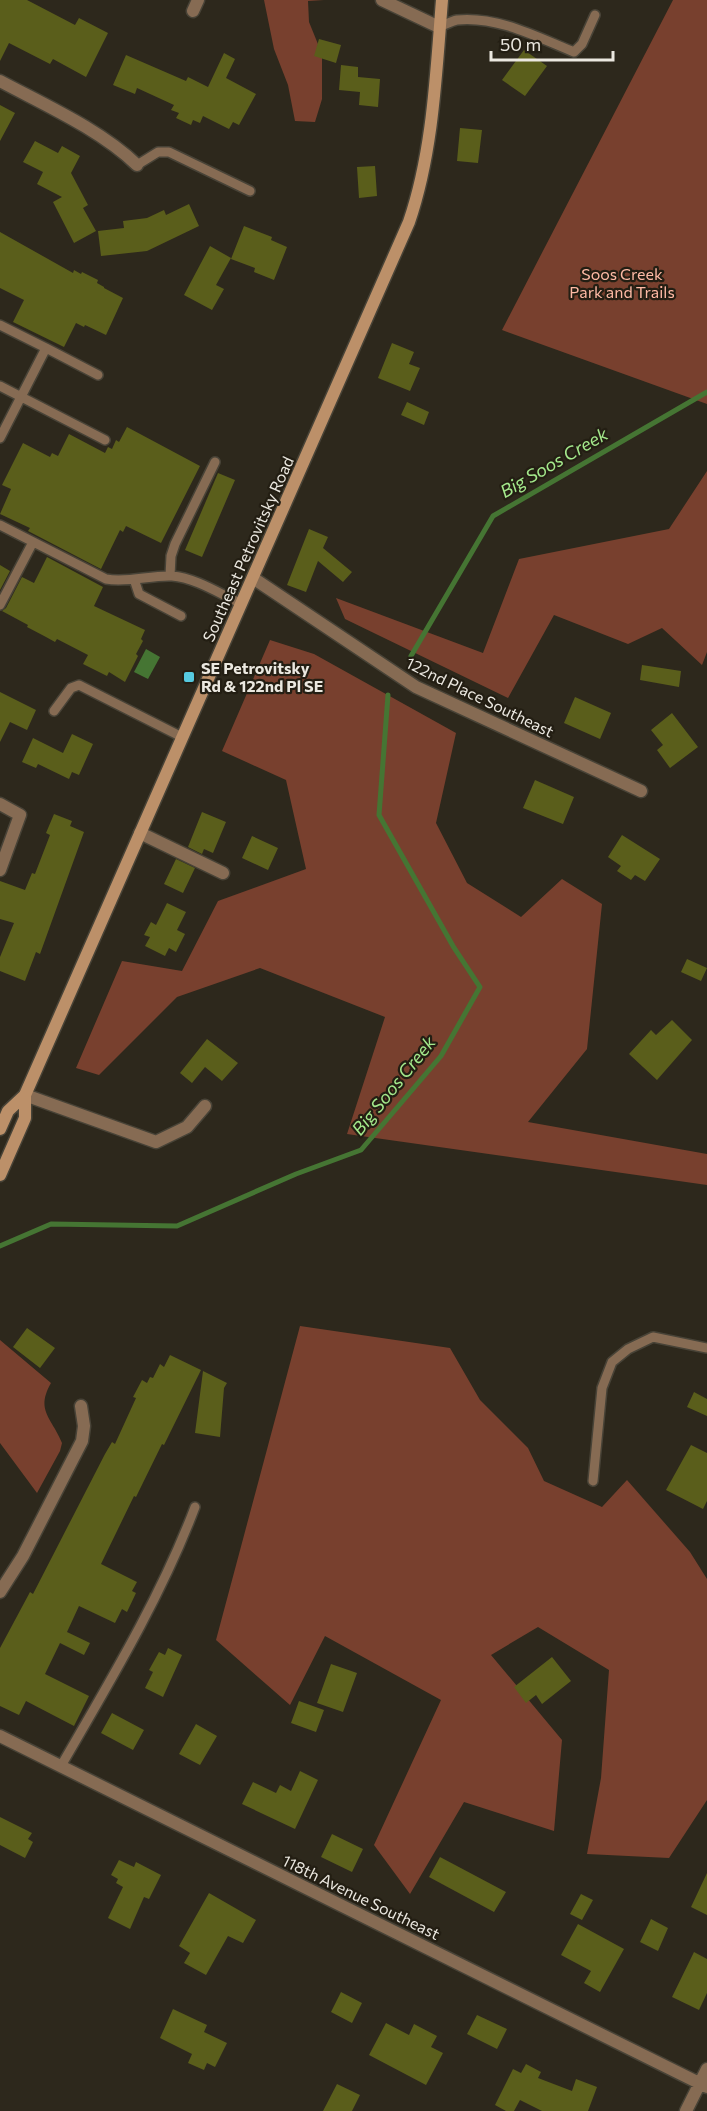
<svg xmlns="http://www.w3.org/2000/svg" width="707" height="2111" viewBox="0 0 707 2111" font-family="Commissioner,sans-serif">
  <style>
    .green { fill: #78402e }
    .water { fill: #457533 }
    .lines { fill: none; stroke-linecap: round; stroke-linejoin: round }
    .stream { stroke: #457533; stroke-width: 5 }
    .building { fill: #5a5e1b }
    .lane-casing { stroke: #484337; stroke-width: 12 }
    .street-casing { stroke: #484337; stroke-width: 15 }
    .secondary-casing { stroke: #484337; stroke-width: 15 }
    .lane { stroke: #866b53; stroke-width: 9 }
    .street { stroke: #866b53; stroke-width: 12 }
    .secondary { stroke: #bc9069; stroke-width: 12 }
    .poi-dot { fill: #56cae0; stroke: #231e13; stroke-width: 2 }
    .labels { text-anchor: middle; stroke-width: 4.5; stroke-linejoin: round; paint-order: stroke }
    .park-label { font-size: 16px; fill: #febaa5; stroke: #231e13 }
    .street-label { font-size: 16px; fill: #ebe8e0; stroke: #231e13 }
    .poi-label { font-size: 16px; font-weight: bold; fill: #ebe8e0; stroke: #231e13; text-anchor: start }
    .water-label { font-size: 18px; font-style: italic; fill: #a4e98c; stroke: #231e13 }
  </style>
  <rect width="100%" height="100%" fill="#2d281c"/>
  <path class="green" d="M264 0H324L308 1 309 22 322 54V99L315 122 295 121 288 85 274 49Z
    M673 0H707V404L502 330Z
    M707 471V652L702 665 662 628 628 644 554 615 508 698 345 619 336 598 483 653 519 559 669 529Z
    M270 640 314 654 456 733 436 823 467 883 521 917 562 879 602 904 587 1049 528 1122 707 1154V1185L347 1134 385 1017 260 968 177 997 99 1075 76 1068 122 961 182 971 218 901 306 869 286 780 222 751Z
    M300 1326 450 1348 480 1400 528 1448 544 1481 602 1507 627 1480 690 1552 707 1579V1800L669 1858 587 1854 601 1778 609 1670 538 1627 491 1655 562 1740 554 1831 464 1802 410 1894 374 1845 441 1700 325 1636 290 1705 216 1640Z
    M0 1340 51 1383C35 1411 52 1418 62 1443L60 1451 37 1493 0 1443Z"/>
  <path class="water" d="M146 649 160 657 148 679 134 672Z"/>
  <g class="lines">
    <path class="stream" d="M411 656 493 516 707 392
      M0 1246 51 1224 177 1226 296 1174 361 1150 441 1056 480 987 453 946 379 815 388 695"/>
  </g>
  <path class="building" d="M0 0H27L75 25 79 18 108 33 86 77 53 59 50 64 9 43 0 61Z
    M319 39 341 45 336 63 314 56Z
    M524 50 547 66 525 96 502 80Z
    M224 53 235 59 226 78 256 94 239 125 233 122 229 129 203 116 200 123 193 120 191 125 176 118 179 113 171 110 174 105 137 88 135 94 113 85 126 55 186 81 188 77 208 87Z
    M341 65 358 67V77L380 79 378 107 359 105 360 92 339 90Z
    M0 105 15 113 0 141Z
    M460 128 482 130 478 163 457 161Z
    M35 141 58 153 62 146 80 156 71 173 88 205 83 208 96 231 74 243 53 202 62 197 37 184 43 172 23 162Z
    M375 166 377 196 359 198 357 167Z
    M189 204 199 226 147 251 101 256 98 231 124 228 123 221 147 218 164 210 166 215Z
    M244 226 272 237 271 240 287 247 274 280 254 272 255 268 231 259Z
    M0 232 73 273 74 270 81 274 82 272 98 280 97 283 104 287V288L123 298 106 335 85 325 84 327 76 323 64 347 13 322 24 300 0 288Z
    M210 246 231 258 216 285 224 289 212 310 184 295Z
    M392 343 414 352 409 364 420 368 410 391 378 378Z
    M407 402 429 412 424 425 401 415Z
    M127 427 200 466 161 543 126 526 123 532 120 530 101 569 28 531 30 528 0 514 11 489 2 485 23 443 50 457 52 453 58 456 69 434 105 453 108 447 112 449 116 440 119 442Z
    M218 473 235 480 202 557 185 550Z
    M309 529 328 537 323 548 352 572 343 582 318 561 306 592 287 585Z
    M47 557 103 587 94 606 145 630 141 639 143 641 136 654 138 656 125 682 109 672 107 676 83 664 88 655 57 639 55 642 46 637 27 627 28 625 2 611 6 608 22 577 34 583Z
    M0 565 10 571 0 590Z
    M642 665 681 671 679 687 640 680Z
    M0 692 36 710 27 730 10 722 0 742Z
    M575 697 611 713 600 739 564 723Z
    M672 713 698 747 670 768 657 750 663 745 651 730Z
    M72 734 93 744 79 775 72 772 69 779 38 764 36 768 22 762 33 738 63 753Z
    M535 780 574 797 563 824 523 808Z
    M202 812 226 822 213 853 204 849 202 854 188 847Z
    M54 814 72 821 70 826 84 832 40 954 36 952 25 981 0 971V957L14 923 0 919V881L25 890 32 873 35 874 50 835 46 833Z
    M622 835 660 859 645 881 635 875 631 880 617 871 621 866 608 857Z
    M252 836 278 848 268 870 242 858Z
    M176 859 195 868 183 893 164 884Z
    M167 903 186 912 177 930 185 934 176 952 169 948 165 956 145 946 150 937 144 935 151 922 156 925Z
    M687 959 707 968 701 981 681 972Z
    M672 1020 692 1040 657 1080 629 1054 651 1030 656 1035Z
    M207 1039 238 1063 222 1081 205 1067 192 1083 180 1073Z
    M27 1328 55 1348 40 1368 13 1347Z
    M170 1355 201 1370 164 1445 162 1444 136 1497 134 1496 101 1564 137 1582 132 1591 136 1593 127 1612 122 1609 115 1623 79 1606 67 1632 90 1643 84 1655 60 1643 45 1674 89 1696 74 1726 26 1701 19 1715 0 1706V1648L30 1592 33 1594 105 1454 112 1442 115 1444 136 1398 133 1397 142 1380 147 1383 150 1377 153 1378 160 1364 164 1367Z
    M203 1371 227 1383 224 1388 220 1437 195 1433Z
    M694 1392 707 1399V1416L687 1407Z
    M691 1445 707 1453V1501L703 1509 666 1490Z
    M168 1648 182 1655 163 1697 145 1688 153 1672 149 1670 159 1652 165 1655Z
    M552 1657 571 1681 542 1704 536 1695 526 1703 514 1687Z
    M331 1664 357 1673 343 1712 317 1703Z
    M299 1701 324 1710 316 1732 291 1723Z
    M112 1713 144 1730 133 1750 101 1733Z
    M196 1724 217 1736 200 1765 179 1754Z
    M300 1771 318 1780 295 1829 242 1804 253 1782 276 1793 280 1785 291 1791Z
    M0 1817 32 1833 28 1839 33 1842 25 1858 0 1845Z
    M332 1834 363 1849 352 1872 321 1857Z
    M440 1857 506 1892 494 1912 429 1877Z
    M119 1860 134 1867 136 1862 161 1875 149 1899 144 1897 130 1929 108 1918 123 1887 116 1883 118 1879 111 1875Z
    M707 1873V1915L691 1907Z
    M209 1893 256 1920 243 1943 228 1936 206 1975 184 1963 190 1953 179 1946Z
    M581 1894 593 1900 582 1920 570 1914Z
    M651 1919 668 1928 658 1951 640 1942Z
    M578 1924 624 1949 600 1992 584 1983 591 1971 561 1955Z
    M694 1952 707 1959V1993L699 2010 672 1997Z
    M341 1992 362 2003 352 2023 331 2012Z
    M173 2009 207 2025 204 2032 227 2043 215 2067 207 2063 204 2070 188 2063 192 2054 160 2038Z
    M477 2015 507 2029 497 2049 467 2034Z
    M386 2023 409 2035 414 2024 437 2036 431 2047 443 2053 426 2085 369 2055Z
    M526 2064 541 2072 538 2078 572 2091 576 2079 597 2087 588 2111H542L520 2100 514 2111H506L495 2105 513 2069 521 2073Z
    M337 2084 360 2095 352 2111H323Z"/>
  <g class="lines">
    <defs>
      <path id="lane" d="M439 27C445 25 451 21 457 20 498 16 537 37 574 52L582 44 595 15
        M137 165 158 152H169L250 191
        M0 325 46 348 0 438
        M46 348 98 375
        M0 386 105 440
        M0 525 106 579C128 583 150 575 172 576 196 578 220 594 242 604
        M170 576 171 556 175 544 215 462
        M134 579 139 594 181 616
        M0 605 33 542
        M54 711 71 688 79 685 182 737
        M593 1481 602 1388 612 1362 628 1349 653 1337 707 1348
        M61 1766C109 1683 161 1597 195 1507"/>
      <path id="street" d="M382 0 439 27
        M193 11 198 0
        M0 81C45 105 101 130 137 165
        M253 578 416 687 641 791
        M0 804 20 815 0 870
        M140 833 223 873
        M25 1095 156 1142 187 1127 205 1106
        M0 1592 23 1556 82 1441 84 1426 81 1406
        M0 1736 707 2087
        M686 2111 707 2069"/>
      <path id="secondary" d="M0 1129 8 1111 25 1095 409 222C433 152 436 74 442 0
        M0 1175 25 1118V1095"/>
    </defs>
    <use href="#lane" class="lane-casing"/>
    <use href="#street" class="street-casing"/>
    <use href="#secondary" class="secondary-casing"/>
    <use href="#lane" class="lane"/>
    <use href="#street" class="street"/>
    <use href="#secondary" class="secondary"/>
  </g>
  <rect class="poi-dot" x="183" y="671" width="12" height="12" rx="3"/>
  <g class="labels">
    <g class="park-label">
      <text x="622" y="280">Soos Creek<tspan x="622" dy="18">Park and Trails</tspan></text>
    </g>
    <g class="street-label">
      <text transform="translate(248 549) rotate(-66)" y="6">Southeast Petrovitsky Road</text>
      <text transform="translate(480 697) rotate(26)" y="6">122nd Place Southeast</text>
      <text transform="translate(361 1897) rotate(26)" y="6">118th Avenue Southeast</text>
    </g>
    <g class="poi-label">
      <text x="201" y="674">SE Petrovitsky<tspan x="201" dy="18">Rd &amp; 122nd Pl SE</tspan></text>
    </g>
    <g class="water-label">
      <text transform="translate(554 463) rotate(-30)" y="6">Big Soos Creek</text>
      <text transform="translate(394 1086) rotate(-51)" y="6">Big Soos Creek</text>
    </g>
  </g>
  <path d="M491 51v9h122v-9" fill="none" stroke="#ebe8e0" stroke-width="3"/>
  <text x="500" y="51" font-size="18" fill="#ebe8e0" stroke="#231e13" stroke-width="4.5" paint-order="stroke">50 m</text>
</svg>
